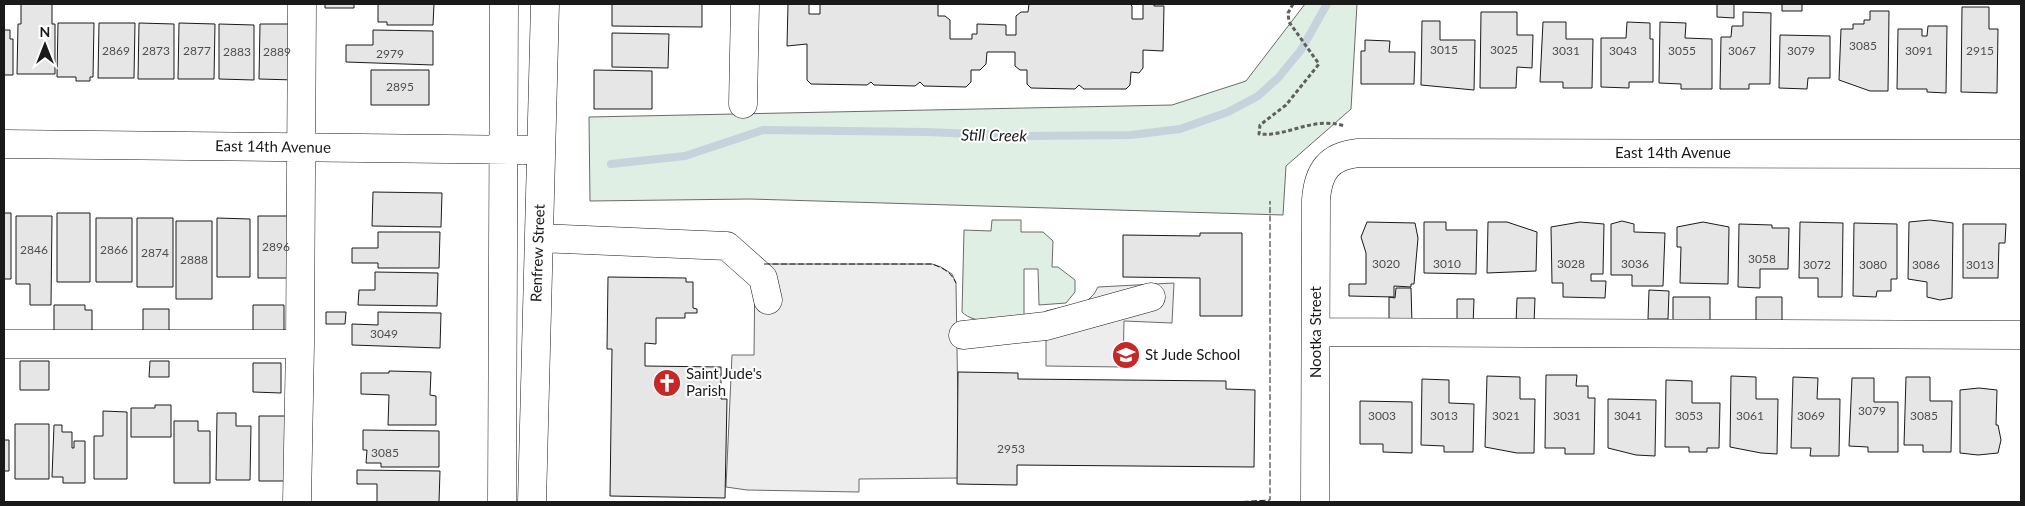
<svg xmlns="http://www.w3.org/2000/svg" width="2025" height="506" viewBox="0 0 2025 506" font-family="Lato,sans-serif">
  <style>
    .green { fill: #e0efe3; stroke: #6a6a6a }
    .parking { fill: #ededed; stroke: #6a6a6a }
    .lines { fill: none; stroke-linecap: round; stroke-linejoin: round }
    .stream { stroke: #c6d2dc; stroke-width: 8 }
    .building { fill: #e6e6e6; stroke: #1a1a1a }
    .minor-casing { stroke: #1a1a1a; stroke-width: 29 }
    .path { stroke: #5f5f5f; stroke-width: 3; stroke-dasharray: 4 2.5; stroke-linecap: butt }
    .minor { stroke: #fff; stroke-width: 28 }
    .fence { stroke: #1a1a1a; stroke-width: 1; stroke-dasharray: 6 2.5; stroke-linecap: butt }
    .labels { text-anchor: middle; stroke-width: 4; stroke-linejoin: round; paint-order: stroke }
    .number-label { font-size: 12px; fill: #4d4d4d }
    .street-label { font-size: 15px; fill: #1a1a1a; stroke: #fff }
    .poi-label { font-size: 15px; fill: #1a1a1a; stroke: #fff; text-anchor: start }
    .water-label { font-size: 16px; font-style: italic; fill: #1a1a1a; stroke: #fff }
  </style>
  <rect width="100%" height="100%" fill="#fff"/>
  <path class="green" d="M1305 4H1357L1351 109 1286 166 1283 215 750 199 590 201 589 117 1172 105 1246 81Z
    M992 220H1021V232H1043L1053 241 1052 267H1058L1075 280V292L1066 303 1039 305 1038 269H1024V319C1006 319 975 326 962 312L964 230 991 231Z"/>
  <path class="parking" d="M755 264H932L941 267 952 274 956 283 959 478 859 479V492L747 490 726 487 732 355H754Z
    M1174 283 1172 323 1124 321 1123 367 1046 366V311L1086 302 1094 294 1098 287Z"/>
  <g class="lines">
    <path class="stream" d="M611 164 685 156 763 130 926 132 1026 136 1131 135 1180 129 1228 112 1258 96 1278 78 1301 50 1327 4"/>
  </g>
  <path class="building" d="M21 4H52V24H55V74H17L18 24H21Z
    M325 4H354V8H325Z
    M378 4H434L433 25H387V22H378Z
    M612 4H702V27L612 26Z
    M788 4H809V14H820V4H938V16H945L950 20V39H972V34H977V24L1006 25V35H1016V16L1021 12H1028L1029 4H1130L1132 6V19H1143V4H1154V6H1164L1163 51 1143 50V68L1139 73 1131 72 1130 85 1126 89H1084L1079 85 1075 89 1031 88 1027 84V70H1020L1015 66V52H987L986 64 980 70H971V82L966 87 924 86 920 82 915 86 874 85 871 82 867 85 811 84 807 80V44L787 46Z
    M1717 4H1734V18L1717 17Z
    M1782 4H1802V11H1782Z
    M1962 7H1989V29H1998L1997 93 1961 92Z
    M1870 11H1889L1888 91H1870L1839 80 1841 29H1853V24H1864V20H1870Z
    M1481 12H1517V35H1533L1532 68 1517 67 1516 88H1480Z
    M1743 12 1771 13 1770 84H1749V89H1720L1721 37H1731L1732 26H1743Z
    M1422 21H1440V40H1475L1474 90 1421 85Z
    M1543 22H1566V39H1593L1592 88H1563V82H1540Z
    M1627 22 1650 23V39H1653V82H1629V88L1601 87V38H1626Z
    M1660 22 1686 23 1685 38 1712 39V89H1681V84L1659 83Z
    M58 23H94L93 77H90V81H76V77H57Z
    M99 23H135L134 78H98Z
    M139 23 174 24V79H138Z
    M179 23 215 24 214 79H178Z
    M219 24 254 25V80L219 79Z
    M260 24H296L295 80 259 79Z
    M1928 26H1947L1946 93 1927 92V89H1897L1898 29H1922V36H1927Z
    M4 30H10V39H13V75H4Z
    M373 30 433 31V65L346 62V45H373Z
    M612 33 669 34 668 68 612 67Z
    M1780 35 1830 36V78H1808L1807 89 1779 88Z
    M1365 40 1390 41 1389 52H1415L1414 84H1361V51H1365Z
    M371 70H429V105H371Z
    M594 70 652 71V109H594Z
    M373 192 442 193 441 227 372 226Z
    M4 213H11V279H4Z
    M57 213H90V282H57Z
    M16 216H52L51 305H30V284H16Z
    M258 216H295L294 278H258Z
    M96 218H132V282H96Z
    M137 218H173V287H137Z
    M217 218 250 219V277H217Z
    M1930 220 1953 223 1952 298 1940 300 1927 297V282L1908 279 1909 222Z
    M176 221H212V299H176Z
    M1622 221 1634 224V232L1665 233 1663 286H1632V275H1611V224Z
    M1367 222 1415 223 1418 238 1414 284H1411V287L1394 286V297L1349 296V284H1366V253L1361 237Z
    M1424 222H1446V230H1477L1476 274 1424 273Z
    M1488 222H1507L1537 232 1536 271 1487 273Z
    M1580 222 1604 224 1603 274H1591V281H1606L1605 298 1563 297V283H1552L1551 227Z
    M1703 222 1729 227 1728 284 1680 283 1681 247H1677V227Z
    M1800 222 1843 223 1842 297H1818V278H1799Z
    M1854 223 1897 224V279H1891V291H1877L1876 297 1853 296Z
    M1739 224 1772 225V228H1789L1788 269H1760V288L1738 287Z
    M1963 224H2006L2005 243H1999L1998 278H1963Z
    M378 232H440L439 268H378V263H352V248H378Z
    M1200 233H1242V316H1200V278L1123 277V235L1200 236Z
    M375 272 438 273 437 306 358 305 359 290H375Z
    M608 277 686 278V282H693V308L697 309V313H685V318H656V344L645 343V366L721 367V399H727L725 498 610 496 612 349H607Z
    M1396 288H1411L1412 324H1389V297L1395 298Z
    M1649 290 1669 291 1668 319H1648Z
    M1673 297H1710V324H1673Z
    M1756 297H1782V322L1756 321Z
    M1517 298H1535L1534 324H1516Z
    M1457 299H1474L1473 326H1457Z
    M54 305H85V310H92V332L54 334Z
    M253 305H284V333H253Z
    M143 309H169V334H143Z
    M326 312H346L345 324H326Z
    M378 312 441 313 440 348 352 345V324L378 325Z
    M20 361H49V390H20Z
    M150 361H169V377H149Z
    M253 363H281V393L253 392Z
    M389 371 431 372 430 395 436 396V425H388L389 395 361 394V373H389Z
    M958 372 1018 373V379L1226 381V389L1255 390 1254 467 1017 465V485L957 484Z
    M1546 375H1577L1576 386H1588V398H1595L1594 454H1565V448H1545Z
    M1487 376 1520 377V399H1535L1534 453H1517L1485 447Z
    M1731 376 1756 377V399H1778L1777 454 1761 453 1730 447Z
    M1793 377 1818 378 1817 399H1840L1839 456H1810L1811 448H1791Z
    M1906 377H1930V401H1952L1951 452H1923V445H1904Z
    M1852 378H1874V402H1898V452H1868V447L1849 446Z
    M1422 379 1449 380V403L1474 404 1473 452H1444V446L1421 445Z
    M1666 380 1692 381V403H1720L1719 448H1707V452H1689V447H1665Z
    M1979 388 1997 390 1996 425H1998L2001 440 1998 453 1978 455 1960 453V390Z
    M1608 399 1656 400 1655 456 1636 455 1608 448Z
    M1360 401 1412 402V453L1383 452V444H1360Z
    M155 405H171V437H131V408H155Z
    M103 411 127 412V479H94V436H103Z
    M217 413H236V426H251L250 480H216Z
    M259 416H292V481H259Z
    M174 421H198V431H210V483H174Z
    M15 424H49V479H15Z
    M54 425H62V432H72V448H74V441H85V483H63V477H52Z
    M363 430 439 431V467H381V463H366L367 450H363Z
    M4 440H9V471H4Z
    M357 470 440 471 439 502H377V484H357Z"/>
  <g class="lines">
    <defs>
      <path id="minor" d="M743 104 745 4
        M4 144 541 150
        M539 238 727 246 763 278 768 300
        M1316 332 2021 335
        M963 335 1046 326 1151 297
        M4 344H300
        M297 502 300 344 302 4
        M502 502 504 4
        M532 502 545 4
        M1315 502 1316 200C1318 171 1329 156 1358 153L2021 154"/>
    </defs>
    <use href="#minor" class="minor-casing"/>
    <path class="path" d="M1293 4 1288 13 1289 22 1319 64 1286 105 1260 125 1259 134C1289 137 1311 116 1345 126"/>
    <use href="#minor" class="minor"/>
    <path class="fence" d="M764 264H932C943 268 951 272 956 283
      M1234 502 1270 500V201"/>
  </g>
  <defs>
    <symbol id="school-disc" viewBox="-11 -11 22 22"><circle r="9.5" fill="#c62828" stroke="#fff"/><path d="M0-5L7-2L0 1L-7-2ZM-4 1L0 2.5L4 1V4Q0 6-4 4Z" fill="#fff"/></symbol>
    <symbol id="church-disc" viewBox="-11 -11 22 22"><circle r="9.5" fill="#c62828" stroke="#fff"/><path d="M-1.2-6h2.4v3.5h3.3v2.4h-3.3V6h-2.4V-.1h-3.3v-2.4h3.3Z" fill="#fff"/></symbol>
  </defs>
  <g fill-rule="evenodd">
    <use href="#school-disc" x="1110" y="339" width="32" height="32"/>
    <use href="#church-disc" x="651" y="367" width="32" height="32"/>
  </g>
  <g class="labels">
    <g class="number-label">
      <text x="1863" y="50">3085</text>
      <text x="1444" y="54">3015</text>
      <text x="1504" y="54">3025</text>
      <text x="116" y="55">2869</text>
      <text x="156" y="55">2873</text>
      <text x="197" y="55">2877</text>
      <text x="1566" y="55">3031</text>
      <text x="1623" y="55">3043</text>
      <text x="1682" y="55">3055</text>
      <text x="1742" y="55">3067</text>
      <text x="1801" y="55">3079</text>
      <text x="1919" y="55">3091</text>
      <text x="1980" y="55">2915</text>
      <text x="237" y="56">2883</text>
      <text x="277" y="56">2889</text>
      <text x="390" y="58">2979</text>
      <text x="400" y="91">2895</text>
      <text x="276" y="251">2896</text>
      <text x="34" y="254">2846</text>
      <text x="114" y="254">2866</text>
      <text x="155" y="257">2874</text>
      <text x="1762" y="263">3058</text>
      <text x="194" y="264">2888</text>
      <text x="1386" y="268">3020</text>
      <text x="1447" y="268">3010</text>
      <text x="1571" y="268">3028</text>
      <text x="1635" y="268">3036</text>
      <text x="1817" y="269">3072</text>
      <text x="1873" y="269">3080</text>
      <text x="1926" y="269">3086</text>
      <text x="1980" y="269">3013</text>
      <text x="384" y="338">3049</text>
      <text x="1872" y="415">3079</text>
      <text x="1382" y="420">3003</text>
      <text x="1444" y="420">3013</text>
      <text x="1506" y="420">3021</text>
      <text x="1567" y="420">3031</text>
      <text x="1628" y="420">3041</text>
      <text x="1689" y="420">3053</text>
      <text x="1750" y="420">3061</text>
      <text x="1811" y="420">3069</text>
      <text x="1924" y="420">3085</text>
      <text x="1011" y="453">2953</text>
      <text x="385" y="457">3085</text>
    </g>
    <g class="street-label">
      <text transform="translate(273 147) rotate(1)" y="5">East 14th Avenue</text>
      <text x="1673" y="158">East 14th Avenue</text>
      <text transform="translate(538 253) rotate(-88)" y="5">Renfrew Street</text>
      <text transform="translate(1316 332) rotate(-90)" y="5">Nootka Street</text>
    </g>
    <g class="poi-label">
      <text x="1145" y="360">St Jude School</text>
      <text x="686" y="379">Saint Jude's<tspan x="686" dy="17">Parish</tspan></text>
    </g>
    <g class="water-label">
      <text transform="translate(994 135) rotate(1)" y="6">Still Creek</text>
    </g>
  </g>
  <rect width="2025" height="506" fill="none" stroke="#1a1a1a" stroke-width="10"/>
  <g transform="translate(45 45)" stroke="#ffffff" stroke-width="4" paint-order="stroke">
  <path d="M0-4L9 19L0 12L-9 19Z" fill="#1a1a1a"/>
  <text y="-8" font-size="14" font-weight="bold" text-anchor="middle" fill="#1a1a1a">N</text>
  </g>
</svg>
